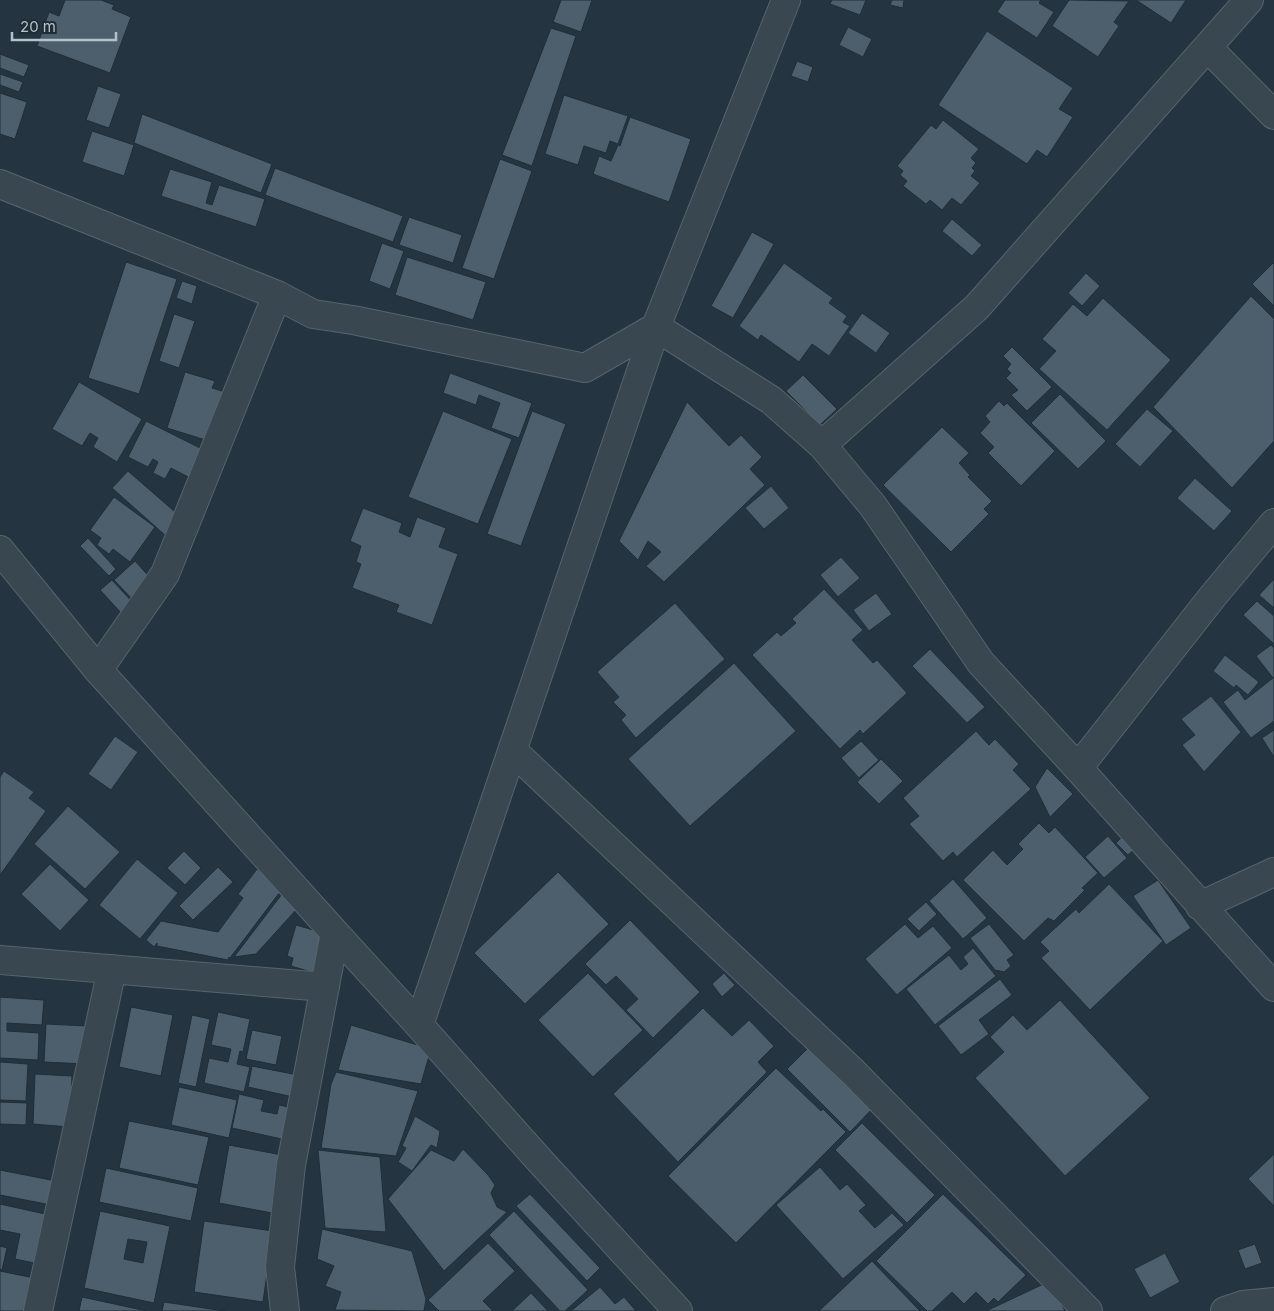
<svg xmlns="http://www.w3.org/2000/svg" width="1274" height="1311" viewBox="0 0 1274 1311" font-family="Inter,sans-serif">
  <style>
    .building { fill: #4d5f6d; stroke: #1f2e38; fill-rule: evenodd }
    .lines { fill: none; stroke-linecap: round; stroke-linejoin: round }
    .street-casing { stroke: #56646e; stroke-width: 30 }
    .street { stroke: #394751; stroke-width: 28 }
  </style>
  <rect width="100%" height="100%" fill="#243541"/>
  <path class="building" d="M65 0H101L114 5 112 9 131 17 110 73 37 46 49 12 59 16Z
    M561 0H592L581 32 553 22Z
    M832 0H866L860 15 830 4Z
    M892 0H904L903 8 890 5Z
    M1005 0H1041L1039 3 1054 12 1037 38 997 12Z
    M1069 0 1129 1 1114 22 1119 26 1098 57 1052 26Z
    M1136 0H1186L1171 23Z
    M848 27 872 39 863 57 839 45Z
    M551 28 576 36 532 166 502 155Z
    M987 31 1073 88 1059 109 1073 117 1047 157 1037 150 1027 164 938 105Z
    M0 54 29 65 24 77 0 68Z
    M797 61 813 67 808 82 791 76Z
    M0 74 23 82 19 92 0 85Z
    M98 86 121 94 109 128 86 120Z
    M0 93 27 102 15 139 0 134Z
    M564 95 628 116 618 144 610 141 606 153 584 146 578 165 545 154Z
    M142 114 272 164 261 193 134 143Z
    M630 117 691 139 669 202 593 174 599 156 611 161 618 145 620 146Z
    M943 120 979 149 971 158 976 163 972 168 975 171 971 176 980 183 961 205 952 198 942 210 930 200 926 204 903 186 907 181 900 175 903 171 897 166 931 125 936 129Z
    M92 131 134 145 124 176 82 162Z
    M500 159 532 171 494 279 462 268Z
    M275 168 403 216 393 242 265 195Z
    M170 169 212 182 206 203 212 205 219 185 265 199 256 227 161 196Z
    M409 217 462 235 453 263 399 245Z
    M952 219 982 245 972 256 942 231Z
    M752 232 774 244 733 318 711 306Z
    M382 243 404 251 390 289 369 281Z
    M407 257 486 282 473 320 395 295Z
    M126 262 177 279 139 394 88 378Z
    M784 263 833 298 829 303 847 316 843 322 850 326 829 356 812 344 799 362 761 335 758 340 739 326Z
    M1273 263 1274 264V306L1252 284Z
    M1086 273 1100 286 1082 306 1068 293Z
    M182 281 197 286 192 304 176 298Z
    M1251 296 1274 319V441L1232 488 1153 407Z
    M1103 298 1171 360 1107 430 1039 369 1056 351 1042 339 1073 304 1087 316Z
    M862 313 890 333 876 353 848 333Z
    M174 314 195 321 179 368 159 361Z
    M1012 347 1052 387 1027 411 1011 395 1018 390 1006 378 1011 373 1007 369 1011 364 1003 356Z
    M185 372 215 381 212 388 228 393 212 442 167 428Z
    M450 373 532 403 519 438 491 428 500 403 479 395 476 405 443 393Z
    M803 375 837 409 820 425 786 391Z
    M79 382 142 419 117 462 93 447 98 438 90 433 82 446 52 429Z
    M1060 394 1106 441 1078 469 1031 423Z
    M999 401 1004 406 1007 403 1055 451 1021 486 988 453 994 447 980 433 990 422 985 416Z
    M687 402 729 446 741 435 762 457 750 469 765 485 664 582 646 566 661 552 648 541 638 560 619 541Z
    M1147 409 1173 431 1140 467 1115 444Z
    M443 411 512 439 478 524 408 497Z
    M532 411 566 424 521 546 487 534Z
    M146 421 208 452 194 480 171 468 165 479 153 473 158 462 153 459 148 467 128 457Z
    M942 427 969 453 959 463 970 475 968 477 992 501 984 509 989 514 951 552 883 485Z
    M128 471 182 518 166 536 112 488Z
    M1195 478 1232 511 1214 531 1177 498Z
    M771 486 789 508 764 529 745 508Z
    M114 497 155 527 130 562 113 549 109 554 97 545 101 538 90 530Z
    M363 508 402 523 399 532 410 537 417 517 446 528 439 547 458 554 432 625 396 612 399 605 352 588 361 564 356 562 361 546 350 541Z
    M88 538 116 569 109 576 80 546Z
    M841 557 860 578 838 597 820 575Z
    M135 561 155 583 135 602 114 580Z
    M1274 579V608L1259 595Z
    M112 580 136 606 124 616 100 590Z
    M824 589 863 630 852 640 873 663 877 660 907 693 863 734 860 730 840 749 752 655 777 632 781 636 796 623 792 619Z
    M876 593 892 614 869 631 853 610Z
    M1257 601 1274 616V644L1243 615Z
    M675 603 725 659 636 738 621 720 626 715 613 702 619 697 597 672Z
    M1271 645 1274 648V721L1251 738 1223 702 1238 690 1245 700 1273 678 1256 656Z
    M930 649 985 707 967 723 912 666Z
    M1225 655 1259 682 1248 695 1236 685 1234 688 1213 671Z
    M734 663 796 731 690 826 628 759Z
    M1211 696 1241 732 1204 772 1182 745 1195 735 1181 719Z
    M1274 730V757L1262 738Z
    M976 731 989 745 995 739 1019 764 1013 770 1031 789 957 857 953 852 943 861 909 824 919 816 903 798Z
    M115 736 138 752 111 790 88 774Z
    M861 741 879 760 859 778 841 758Z
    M881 759 903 781 879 804 857 782Z
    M1047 768 1073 794 1050 817 1035 787Z
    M4 771 34 792 29 798 46 811 0 875V777Z
    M68 806 120 852 85 889 34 844Z
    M1039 823 1049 833 1055 827 1098 873 1082 888 1085 890 1054 921 1048 918 1024 941 963 880 993 850 1007 865 1023 849 1018 844Z
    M1127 832 1139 845 1128 855 1116 843Z
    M1108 836 1127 858 1104 878 1085 857Z
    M184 851 201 868 185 885 167 868Z
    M137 859 178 893 140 939 99 905Z
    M50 864 89 900 60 931 21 894Z
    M218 867 233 882 193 920 179 906Z
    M257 869 283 888 230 958 229 957 228 960 157 946V943L154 947 146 940 161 921 218 932 243 898 238 894Z
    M558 872 609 924 525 1004 474 953Z
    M953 879 987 918 963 939 929 901Z
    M1158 880 1191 928 1166 945 1133 896Z
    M1109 884 1163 941 1090 1010 1041 958 1049 951 1040 942 1076 909 1079 913Z
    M282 894 296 910 256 954 234 957Z
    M926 902 937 914 919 931 907 919Z
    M630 920 700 992 653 1038 626 1010 638 999 616 976 606 985 585 964Z
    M905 924 918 938 933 926 952 948 897 995 865 959Z
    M989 924 1014 955 1007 960 1011 966 1004 972 995 970 970 938Z
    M296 925 327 934 315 973 291 966 293 958 287 956Z
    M973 948 996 976 935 1025 906 989 949 955 961 970 968 964 963 957Z
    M588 973 643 1030 593 1077 538 1020Z
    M724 973 735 985 722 997 712 984Z
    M1000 979 1012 995 979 1020 989 1034 961 1055 938 1026Z
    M0 997 44 1000 42 1025 7 1023V1031L39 1033 38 1060 0 1058Z
    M1060 1000 1150 1098 1065 1176 975 1078 1004 1052 990 1037 1013 1015 1027 1030Z
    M131 1007 173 1015 161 1076 119 1067Z
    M703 1008 732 1036 749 1020 774 1046 758 1062 767 1072 678 1162 613 1094Z
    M218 1012 250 1019 243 1052 240 1051 237 1064 250 1067 244 1092 204 1083 209 1058 228 1062 231 1049 211 1045Z
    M192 1015 210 1019 196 1087 178 1083Z
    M46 1024 87 1026 86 1064 44 1062Z
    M351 1025 431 1049 421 1084 338 1070Z
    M252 1030 282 1036 276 1065 246 1059Z
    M811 1045 874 1107 850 1132 787 1069Z
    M0 1062 28 1064 26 1101 0 1100Z
    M252 1066 298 1075 293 1097 248 1087Z
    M776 1068 821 1111 823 1109 846 1132 736 1243 668 1176Z
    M336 1072 418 1091 396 1156 321 1148 331 1084Z
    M35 1074 72 1076 70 1127 33 1124Z
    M179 1087 237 1100 229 1138 171 1125Z
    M239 1094 264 1100 261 1111 277 1114 279 1105 293 1108 286 1140 232 1128Z
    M0 1102 27 1103 26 1125 0 1124Z
    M415 1116 440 1131 437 1148 431 1145 412 1171 398 1162 406 1148 402 1146Z
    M129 1121 209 1137 198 1185 119 1168Z
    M862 1123 935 1195 907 1223 835 1150Z
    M229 1145 282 1155 272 1213 219 1203Z
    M463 1149 488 1175 495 1185 491 1193 497 1207 507 1212 444 1271 388 1199 431 1150 454 1161Z
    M318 1150 380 1157 386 1232 325 1228Z
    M1274 1154V1206L1248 1179Z
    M820 1167 840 1190 847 1184 866 1205 859 1211 875 1228 892 1213 904 1225 843 1279 776 1205Z
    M106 1168 198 1188 191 1221 99 1202Z
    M0 1170 56 1181 51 1205 0 1195Z
    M530 1194 600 1268 587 1281 516 1206Z
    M943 1194 1026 1275 998 1302 994 1298 988 1304 976 1292 964 1304 952 1292 932 1311H927L876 1261Z
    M0 1204 54 1216 44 1265 15 1259 20 1234 0 1230Z
    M100 1211 170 1226 154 1303 84 1288ZM128 1239 147 1242 143 1263 124 1259Z
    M514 1211 588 1290 565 1311H560L489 1235Z
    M204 1221 273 1231 263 1302 194 1292Z
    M322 1229 412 1251 426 1299 424 1311 335 1310 341 1292 325 1286 334 1266 317 1259Z
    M488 1243 515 1271 483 1301 493 1311H439L428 1300Z
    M1255 1244 1262 1263 1245 1269 1238 1250Z
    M0 1246 7 1248 2 1270 0 1269Z
    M1165 1253 1180 1282 1150 1298 1134 1269Z
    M872 1261 920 1311H819Z
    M0 1271 34 1278 28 1311H0Z
    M1050 1281 1065 1311H986Z
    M600 1287 615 1304 624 1297 636 1311H571Z
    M531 1293 548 1311H512Z
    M82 1297 147 1311H79Z
    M164 1302 225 1311H162Z"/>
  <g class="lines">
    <defs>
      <path id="street" d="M1208 48 1274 115
        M0 184 277 295 313 314 353 320 585 368 656 327
        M656 327 771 400 822 445 873 506 981 663 1078 768 1274 987
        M822 445 977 307 1249 0
        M0 550 98 670 335 933 419 1025 541 1162 678 1311
        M98 670 165 574 277 295
        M513 751 853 1072 1088 1311
        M1078 768 1213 596 1274 523
        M1200 906 1274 872
        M0 960 325 987
        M419 1025 656 327 786 0
        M38 1311 112 969
        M285 1311 280 1267 291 1165 335 933
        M1225 1311 1243 1305 1274 1302"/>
    </defs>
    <use href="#street" class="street-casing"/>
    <use href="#street" class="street"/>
  </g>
  <path d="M12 32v8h104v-8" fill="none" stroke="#b5c1cb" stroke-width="2.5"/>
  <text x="20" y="32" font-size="15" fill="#b5c1cb" stroke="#1d2c36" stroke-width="4" paint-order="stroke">20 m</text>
</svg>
